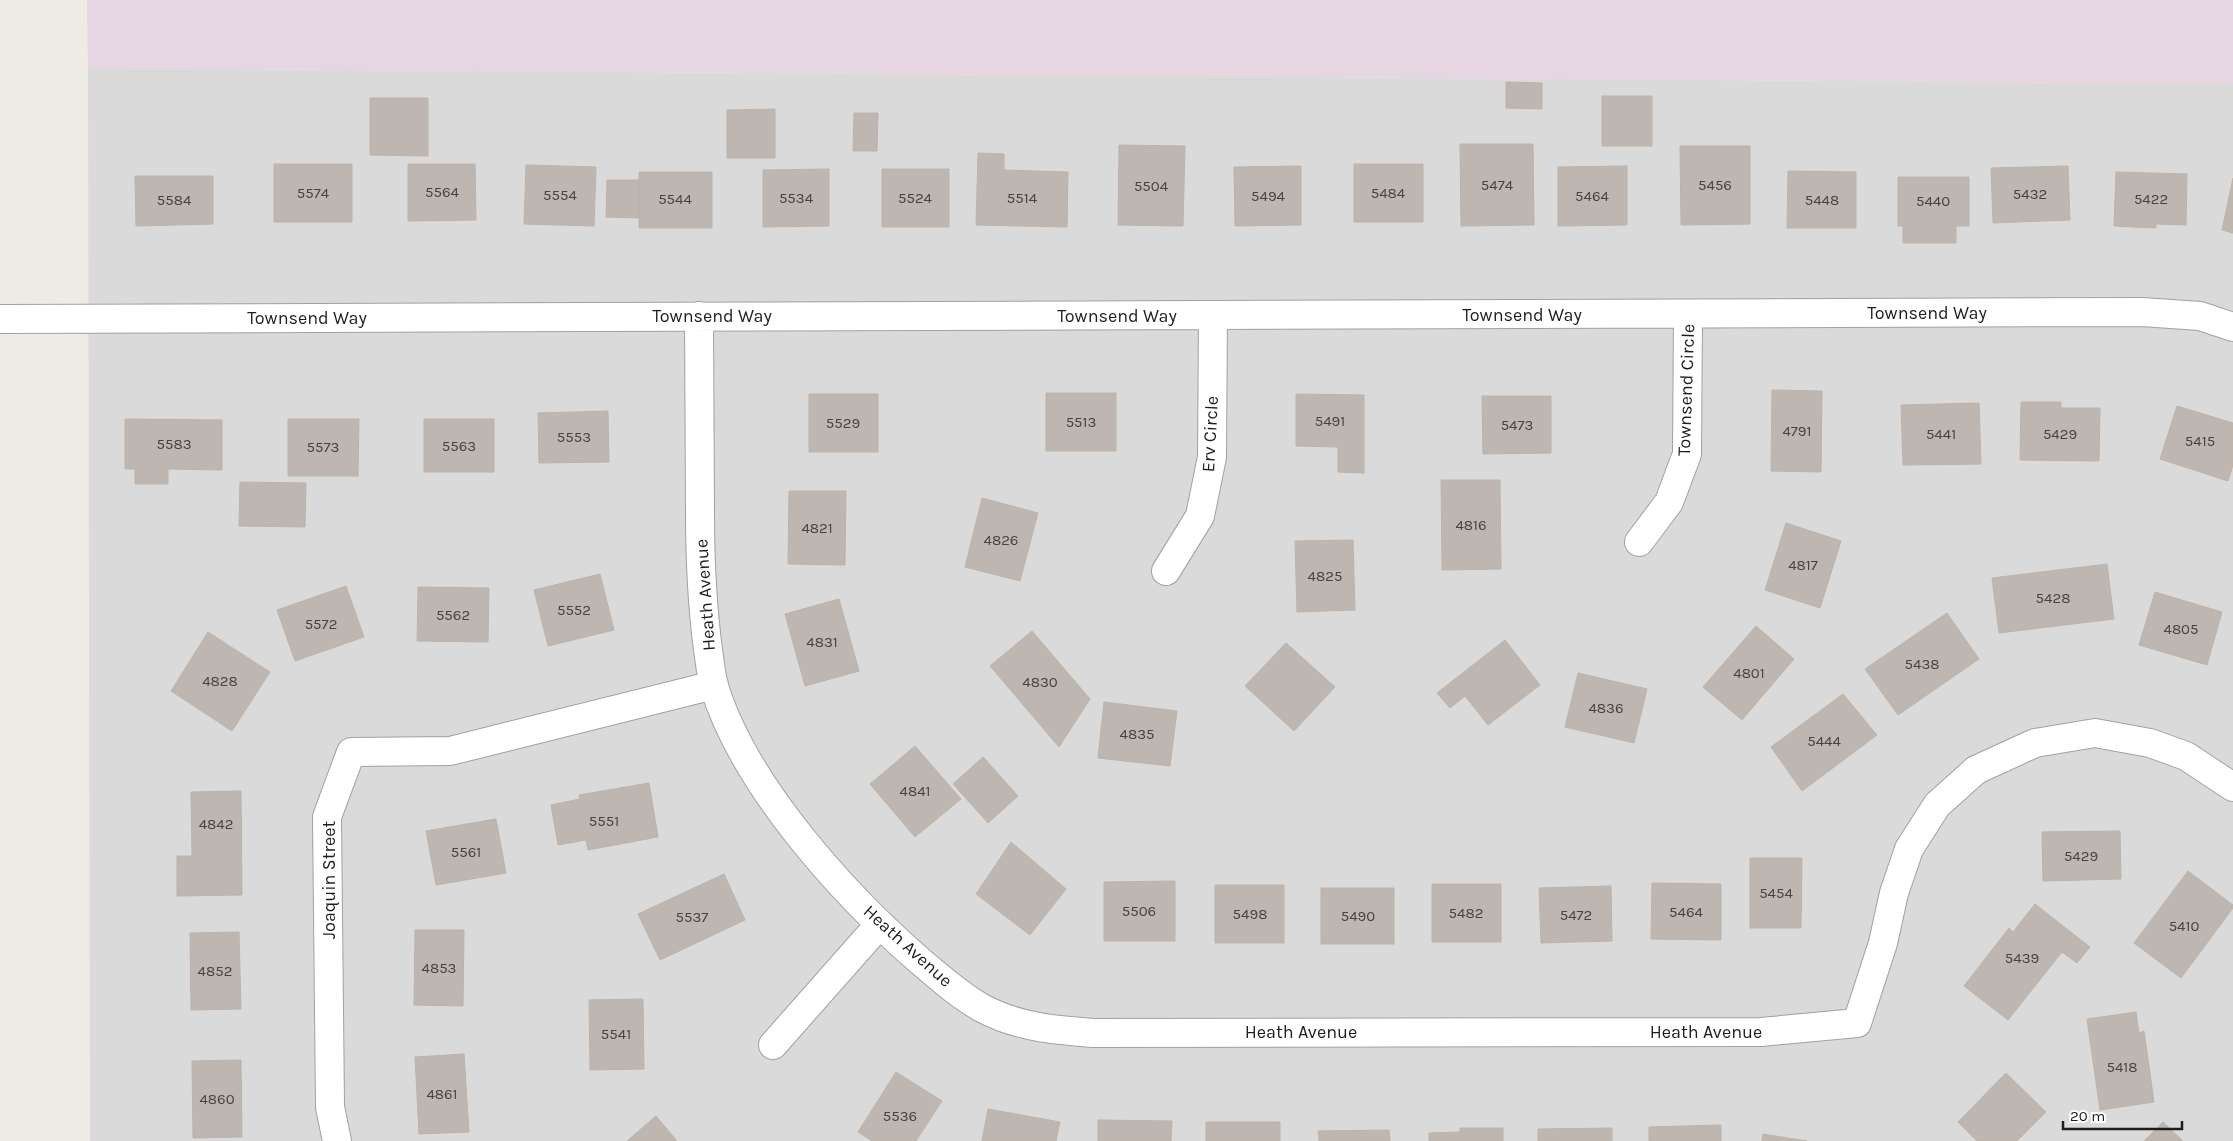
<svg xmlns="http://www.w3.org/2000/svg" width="2233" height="1141" viewBox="0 0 2233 1141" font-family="Karla,sans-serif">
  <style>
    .residential { fill: #dbdada }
    .industrial { fill: #e6d6e2 }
    .building { fill: #beb7b1; stroke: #beb2a8 }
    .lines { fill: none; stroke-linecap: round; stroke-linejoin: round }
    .street-casing { stroke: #a1a1a1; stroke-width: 30 }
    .street { stroke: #fff; stroke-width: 28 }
    .labels { text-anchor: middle; stroke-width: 4; stroke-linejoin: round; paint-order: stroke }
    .number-label { font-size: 15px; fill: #454442 }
    .street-label { font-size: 18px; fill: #1d1d1d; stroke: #fff }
  </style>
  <rect width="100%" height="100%" fill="#edebe4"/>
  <path class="residential" d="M88 68 2233 84V1141H90Z"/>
  <path class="industrial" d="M87 0H2233V84L88 68Z"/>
  <path class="building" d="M1506 82 1542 83V109L1506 108Z
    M1602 96H1652V146H1602Z
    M370 98H428V156L370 155Z
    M775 109V158H727V110Z
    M854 113H878L877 151H853Z
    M1460 144H1533L1534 225 1461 226Z
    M1119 145 1185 146 1183 226 1118 225Z
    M1680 146H1750V224L1681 225Z
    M978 153 1004 154V170L1068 172 1067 227 976 225Z
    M274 164H352V222H274Z
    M408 164H475L476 220 408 221Z
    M1354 164H1423V222H1354Z
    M526 165 596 167 594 226 524 224Z
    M1301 166V225L1235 226 1234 167Z
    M1627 166V225L1558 226V167Z
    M2068 166 2070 220 1993 223 1991 168Z
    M829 169V226L763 227V170Z
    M882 169H949V227H882Z
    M1788 171 1856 172V228H1787Z
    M639 172H712V228H639Z
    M2116 172 2187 174 2186 225 2156 224V228L2114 226Z
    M135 176H213V224L136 226Z
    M1898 177H1969V226H1956V243H1903V226H1898Z
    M2233 178V233L2222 230Z
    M607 180H640L639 218 606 217Z
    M1772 390 1822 391 1821 472 1771 471Z
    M1046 393H1116V451H1046Z
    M809 394H878V452H809Z
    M1296 394 1364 395V473L1338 472V447L1296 446Z
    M1482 396H1551V453L1483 454Z
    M2021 402H2061V408H2100L2099 461 2020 460Z
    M1979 403 1981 464 1903 465 1901 405Z
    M2177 406 2233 423V465L2228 481 2160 459Z
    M608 411 609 462 539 463 538 413Z
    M125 419 222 420V470L168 469V484H135V469H125Z
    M288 419H359L358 476H288Z
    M424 419H494V472H424Z
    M1441 480H1500L1501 569 1442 570Z
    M240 482 306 483 305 527 239 526Z
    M789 491H846L845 565 788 564Z
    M982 498 1038 513 1020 581 965 567Z
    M1786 523 1841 541 1820 608 1765 590Z
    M1353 540 1355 610 1297 612 1295 541Z
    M2107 564 2114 619 1999 633 1992 578Z
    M600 574 614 630 548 646 534 590Z
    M346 586 364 637 295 661 277 610Z
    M418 587 489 588 488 642 417 641Z
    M2155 592 2222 612 2207 665 2139 645Z
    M839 599 859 671 805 686 785 614Z
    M1947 613 1979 659 1898 715 1865 669Z
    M1756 626 1794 659 1742 720 1703 687Z
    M1032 631 1090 699 1059 747 990 666Z
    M208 632 270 672 232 731 171 691Z
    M1505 640 1540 685 1488 725 1465 696 1450 708 1437 693Z
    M1286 643 1335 687 1294 731 1245 686Z
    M1578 673 1647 689 1634 743 1565 727Z
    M1843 694 1877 735 1802 791 1771 747Z
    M1104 702 1177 711 1170 766 1098 758Z
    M915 746 961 799 915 837 870 784Z
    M983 757 1018 796 988 823 953 784Z
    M649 783 658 837 588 850 586 840 558 845 551 805 580 799 579 795Z
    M241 791 242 895 177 896V856H192L191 792Z
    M496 819 506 873 436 885 426 831Z
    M2120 831 2121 879 2043 881 2042 832Z
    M1011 842 1066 889 1030 935 976 894Z
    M1750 858H1802L1801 928H1750Z
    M2188 871 2233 905V908L2181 978 2134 943Z
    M724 874 745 920 660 960 638 914Z
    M1175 881V941H1104V882Z
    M1652 883 1721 884V940L1651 939Z
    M1432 884H1501V942H1432Z
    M1215 885H1284V943H1215Z
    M1611 886 1612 941 1541 943 1539 888Z
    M1321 888H1394V944H1321Z
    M2035 904 2090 947 2077 963 2062 952 2008 1020 1964 986 2009 928 2013 932Z
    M415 930H464L463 1006 414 1005Z
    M239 932 241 1009 191 1010 190 933Z
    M643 999 644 1069 590 1070 589 1000Z
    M2136 1012 2139 1033 2144 1031 2154 1102 2100 1110 2087 1019Z
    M464 1054 469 1132 419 1134 415 1057Z
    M241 1060 242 1137 193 1138 192 1061Z
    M896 1072 942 1101 916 1141H872L858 1132Z
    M2006 1073 2046 1112 2017 1141H1977L1958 1122Z
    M988 1109 1060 1122 1056 1141H982Z
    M656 1116 677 1141H627Z
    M1098 1120 1172 1121 1171 1141H1098Z
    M1206 1122H1280V1141H1206Z
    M2163 1122 2183 1141H2144Z
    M1721 1125V1141H1649V1127Z
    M1460 1128H1503V1141H1429V1133L1460 1132Z
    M1612 1128V1141H1538V1129Z
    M1389 1130 1390 1141H1319L1318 1131Z
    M1763 1134 1807 1141H1762Z"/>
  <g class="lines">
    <defs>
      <path id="street" d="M699 316C699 382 700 447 700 513 700 559 702 604 708 650 710 662 711 675 714 686 744 785 843 894 920 961 939 977 960 996 982 1008 1017 1027 1054 1030 1093 1033L1761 1032 1857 1023 1883 943 1894 893 1909 849 1937 805 1976 770 2035 743 2095 733 2150 743 2186 756 2233 787
        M0 319 2142 312 2200 316 2233 327
        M1639 542 1669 502 1687 454 1688 314
        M1166 571 1200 516 1212 457 1213 316
        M773 1045 879 925
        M337 1141 330 1107 327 817 351 752 450 751 714 685"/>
    </defs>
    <use href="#street" class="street-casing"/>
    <use href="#street" class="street"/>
  </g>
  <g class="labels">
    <g class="number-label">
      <text x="1497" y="190">5474</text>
      <text x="1715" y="190">5456</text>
      <text x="1151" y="191">5504</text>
      <text x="442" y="197">5564</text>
      <text x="313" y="198">5574</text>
      <text x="1388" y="198">5484</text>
      <text x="2030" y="199">5432</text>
      <text x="560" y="200">5554</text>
      <text x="1268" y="201">5494</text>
      <text x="1592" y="201">5464</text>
      <text x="796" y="203">5534</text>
      <text x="915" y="203">5524</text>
      <text x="1022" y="203">5514</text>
      <text x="675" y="204">5544</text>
      <text x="2151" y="204">5422</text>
      <text x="174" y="205">5584</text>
      <text x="1822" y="205">5448</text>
      <text x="1933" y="206">5440</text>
      <text x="1330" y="426">5491</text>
      <text x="1081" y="427">5513</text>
      <text x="843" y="428">5529</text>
      <text x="1517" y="430">5473</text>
      <text x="1797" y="436">4791</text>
      <text x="1941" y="439">5441</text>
      <text x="2060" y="439">5429</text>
      <text x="574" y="442">5553</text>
      <text x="2200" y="446">5415</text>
      <text x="174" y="449">5583</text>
      <text x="459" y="451">5563</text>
      <text x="323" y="452">5573</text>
      <text x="1471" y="530">4816</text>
      <text x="817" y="533">4821</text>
      <text x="1001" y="545">4826</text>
      <text x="1803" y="570">4817</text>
      <text x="1325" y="581">4825</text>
      <text x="2053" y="603">5428</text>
      <text x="574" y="615">5552</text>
      <text x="453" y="620">5562</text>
      <text x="321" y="629">5572</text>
      <text x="2181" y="634">4805</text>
      <text x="822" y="647">4831</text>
      <text x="1922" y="669">5438</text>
      <text x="1749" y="678">4801</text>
      <text x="220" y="686">4828</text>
      <text x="1040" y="687">4830</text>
      <text x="1606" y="713">4836</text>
      <text x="1137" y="739">4835</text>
      <text x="1824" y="746">5444</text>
      <text x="915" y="796">4841</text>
      <text x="604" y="826">5551</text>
      <text x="216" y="829">4842</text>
      <text x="466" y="857">5561</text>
      <text x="2081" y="861">5429</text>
      <text x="1776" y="898">5454</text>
      <text x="1139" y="916">5506</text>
      <text x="1686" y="917">5464</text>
      <text x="1466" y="918">5482</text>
      <text x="1250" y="919">5498</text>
      <text x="1576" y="920">5472</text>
      <text x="1358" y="921">5490</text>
      <text x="692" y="922">5537</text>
      <text x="2184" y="931">5410</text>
      <text x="2022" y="963">5439</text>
      <text x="439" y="973">4853</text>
      <text x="215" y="976">4852</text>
      <text x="616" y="1039">5541</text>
      <text x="2122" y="1072">5418</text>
      <text x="442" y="1099">4861</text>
      <text x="217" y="1104">4860</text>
      <text x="900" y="1121">5536</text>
    </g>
    <g class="street-label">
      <text x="1927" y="319">Townsend Way</text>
      <text x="1522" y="321">Townsend Way</text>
      <text x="712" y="322">Townsend Way</text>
      <text x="1117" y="322">Townsend Way</text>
      <text x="307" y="324">Townsend Way</text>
      <text transform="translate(1686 390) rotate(-88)" y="6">Townsend Circle</text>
      <text transform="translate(1210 434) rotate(-87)" y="6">Erv Circle</text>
      <text transform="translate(705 595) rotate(-94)" y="6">Heath Avenue</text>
      <text transform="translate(329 880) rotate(-90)" y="6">Joaquin Street</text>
      <text transform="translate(908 946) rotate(42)" y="6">Heath Avenue</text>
      <text x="1301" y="1038">Heath Avenue</text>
      <text x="1706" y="1038">Heath Avenue</text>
    </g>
  </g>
  <path d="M2063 1121v8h119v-8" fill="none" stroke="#1d1d1d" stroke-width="2.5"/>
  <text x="2070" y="1121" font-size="15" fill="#1d1d1d" stroke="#ffffff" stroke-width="4" paint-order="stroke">20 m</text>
</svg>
